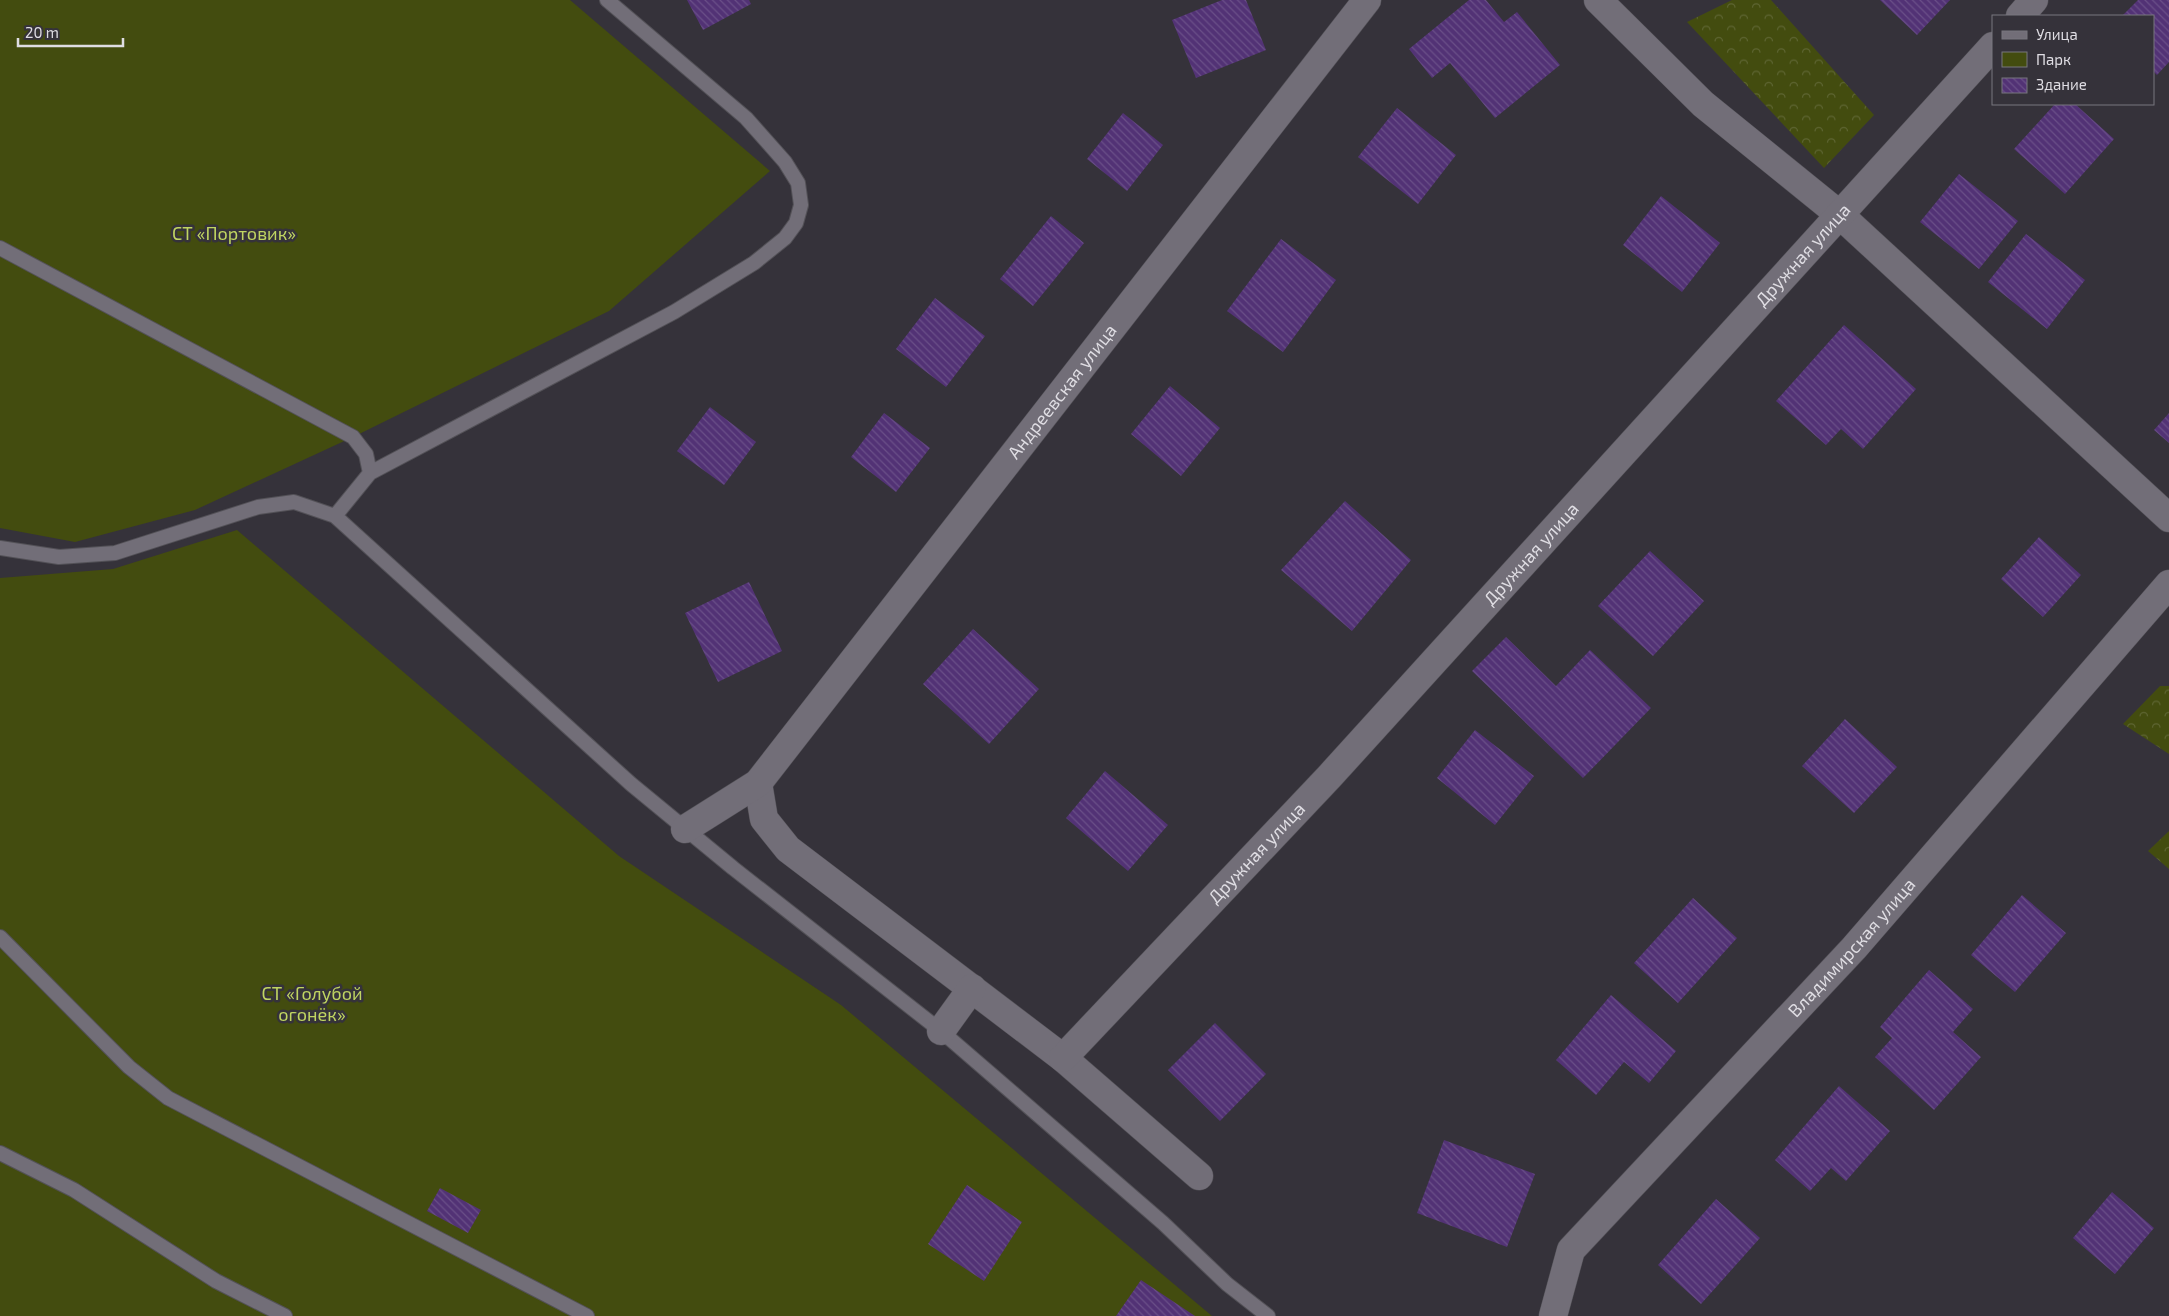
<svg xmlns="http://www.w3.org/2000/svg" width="2169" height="1316" viewBox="0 0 2169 1316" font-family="'Exo 2',sans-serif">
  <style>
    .forest { fill: url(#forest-crowns) }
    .green { fill: #434c0f }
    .building { fill: url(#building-back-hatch) }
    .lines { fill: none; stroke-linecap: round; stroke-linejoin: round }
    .service-casing { stroke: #535157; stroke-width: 16 }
    .minor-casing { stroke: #535157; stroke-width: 29 }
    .service { stroke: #726e78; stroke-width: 14 }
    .minor { stroke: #726e78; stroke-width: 28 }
    .labels { text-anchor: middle; stroke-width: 5; stroke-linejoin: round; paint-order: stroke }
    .park-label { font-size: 18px; fill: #c0d561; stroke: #35323a }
    .street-label { font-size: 18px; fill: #dfdde3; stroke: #35323a }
  </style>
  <defs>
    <pattern id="forest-crowns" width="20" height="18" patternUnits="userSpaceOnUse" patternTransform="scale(1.25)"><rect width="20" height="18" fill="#434c0f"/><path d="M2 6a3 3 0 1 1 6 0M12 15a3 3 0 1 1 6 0" fill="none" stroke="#5e6532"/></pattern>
    <pattern id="building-back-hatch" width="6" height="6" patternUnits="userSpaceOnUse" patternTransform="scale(1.25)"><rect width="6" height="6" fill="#523275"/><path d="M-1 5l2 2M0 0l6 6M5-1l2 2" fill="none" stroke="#6a4f88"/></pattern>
  </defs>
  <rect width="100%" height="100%" fill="#35323a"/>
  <path class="forest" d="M1732 0H1771L1874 115 1824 168 1687 22Z
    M2160 686H2169V754L2123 724Z
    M2169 831V869L2148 851Z"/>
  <path class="green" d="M0 0H570L770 171 609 311 353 437 195 510 75 542 0 528Z
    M237 530 619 856 841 1005 1212 1316H0V578L113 569Z"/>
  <path class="building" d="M687 0H749L751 4 703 30Z
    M1222 0H1246L1266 50 1196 78 1172 20Z
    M1469 0H1486L1504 22 1517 12 1560 65 1495 118 1450 63 1432 78 1409 49Z
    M1880 0H1950L1917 35Z
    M2138 0H2169V62L2157 75 2153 71V16H2122Z
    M2055 104H2075L2114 139 2065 194 2014 149Z
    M1397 108 1456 155 1418 204 1358 157Z
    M1123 113 1163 145 1127 191 1087 159Z
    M1959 174 2018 221 1979 269 1920 222Z
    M1661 196 1720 243 1682 292 1623 245Z
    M1051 216 1084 243 1033 306 1000 279Z
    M2026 234 2085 280 2047 329 1988 282Z
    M1281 239 1336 280 1283 352 1227 311Z
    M935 298 985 336 946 387 896 349Z
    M1844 325 1916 389 1863 449 1841 429 1826 445 1776 401Z
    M1170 386 1220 428 1181 476 1131 434Z
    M710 407 756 442 724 485 677 451Z
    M884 413 930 448 896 492 851 457Z
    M2169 413V443L2154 430Z
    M1345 501 1411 560 1352 631 1281 570Z
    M2039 537 2081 575 2043 617 2001 579Z
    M1650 551 1704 601 1653 656 1598 606Z
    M749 582 782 651 718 682 685 613Z
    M973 629 1039 689 989 744 923 684Z
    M1506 637 1556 686 1590 650 1651 708 1583 778 1472 671Z
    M1845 719 1897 767 1854 813 1802 766Z
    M1475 730 1534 776 1495 825 1437 778Z
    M1105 771 1168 825 1128 871 1066 818Z
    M2022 895 2066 933 2015 992 1971 955Z
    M1693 898 1737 938 1678 1003 1634 963Z
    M1929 970 1973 1009 1953 1032 1981 1057 1934 1110 1875 1057 1892 1038 1880 1027Z
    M1611 995 1676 1051 1649 1083 1624 1062 1596 1095 1556 1060Z
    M1215 1023 1266 1074 1220 1121 1168 1070Z
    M1839 1086 1890 1131 1846 1181 1831 1168 1810 1191 1775 1160Z
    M1444 1140 1535 1174 1507 1247 1417 1213Z
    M967 1185 1022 1222 984 1281 928 1244Z
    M440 1188 481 1210 468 1233 427 1211Z
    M2112 1192 2154 1228 2115 1274 2073 1238Z
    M1716 1199 1760 1238 1701 1304 1658 1265Z
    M1141 1280 1195 1316H1116Z"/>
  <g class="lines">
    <defs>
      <path id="service" d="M0 248 353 437 366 454 370 473
        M335 516 370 473 674 312 754 263 785 238 796 223 801 205 798 183 785 162 746 118 607 0
        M0 548 59 557 115 553 258 507 294 502 335 516 631 784 733 868 941 1031 1163 1223 1227 1284 1268 1316
        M0 937 129 1067 168 1098 587 1316
        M0 1153 74 1190 216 1281 285 1316"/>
      <g id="minor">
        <path d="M1598 0 1703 104 1840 215 2169 518"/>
        <path d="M2020 16 2034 0"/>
        <path d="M758 783 764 819 788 849 1063 1058 1199 1176"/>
        <path id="s1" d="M685 829 758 783 1367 0"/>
        <path d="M941 1031 972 988"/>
        <path id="s2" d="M1063 1058 1329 777 1993 46"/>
        <path id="s3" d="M1553 1316 1571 1250 1854 948 2169 584"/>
      </g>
    </defs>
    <use href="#service" class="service-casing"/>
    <use href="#minor" class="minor-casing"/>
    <use href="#service" class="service"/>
    <use href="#minor" class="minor"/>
  </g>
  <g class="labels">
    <g class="park-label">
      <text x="234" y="240">СТ «Портовик»</text>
      <text x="312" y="1000">СТ «Голубой<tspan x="312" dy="21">огонёк»</tspan></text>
    </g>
    <g class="street-label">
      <text dy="6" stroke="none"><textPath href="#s2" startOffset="1092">Дружная улица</textPath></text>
      <text dy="6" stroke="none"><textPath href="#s1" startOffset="582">Андреевская улица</textPath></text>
      <text dy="6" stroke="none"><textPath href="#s2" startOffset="688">Дружная улица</textPath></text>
      <text dy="6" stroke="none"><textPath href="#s2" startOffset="282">Дружная улица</textPath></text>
      <text dy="6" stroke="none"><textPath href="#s3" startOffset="481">Владимирская улица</textPath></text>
    </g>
  </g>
  <rect x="1992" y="15" width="162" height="90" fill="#35323a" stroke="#79767e"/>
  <rect x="2002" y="31" width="25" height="8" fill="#726e78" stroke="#79767e"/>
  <text x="2036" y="40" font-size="15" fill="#dfdde3">Улица</text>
  <rect x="2002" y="52" width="25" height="15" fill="#434c0f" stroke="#79767e"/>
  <text x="2036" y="65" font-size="15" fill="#dfdde3">Парк</text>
  <rect x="2002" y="78" width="25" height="15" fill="url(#building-back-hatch)" stroke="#79767e"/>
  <text x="2036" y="90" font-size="15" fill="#dfdde3">Здание</text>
  <path d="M18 38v8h105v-8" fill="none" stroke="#dfdde3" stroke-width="2.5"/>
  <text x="25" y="38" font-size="15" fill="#dfdde3" stroke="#35323a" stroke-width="4" paint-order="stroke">20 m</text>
</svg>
